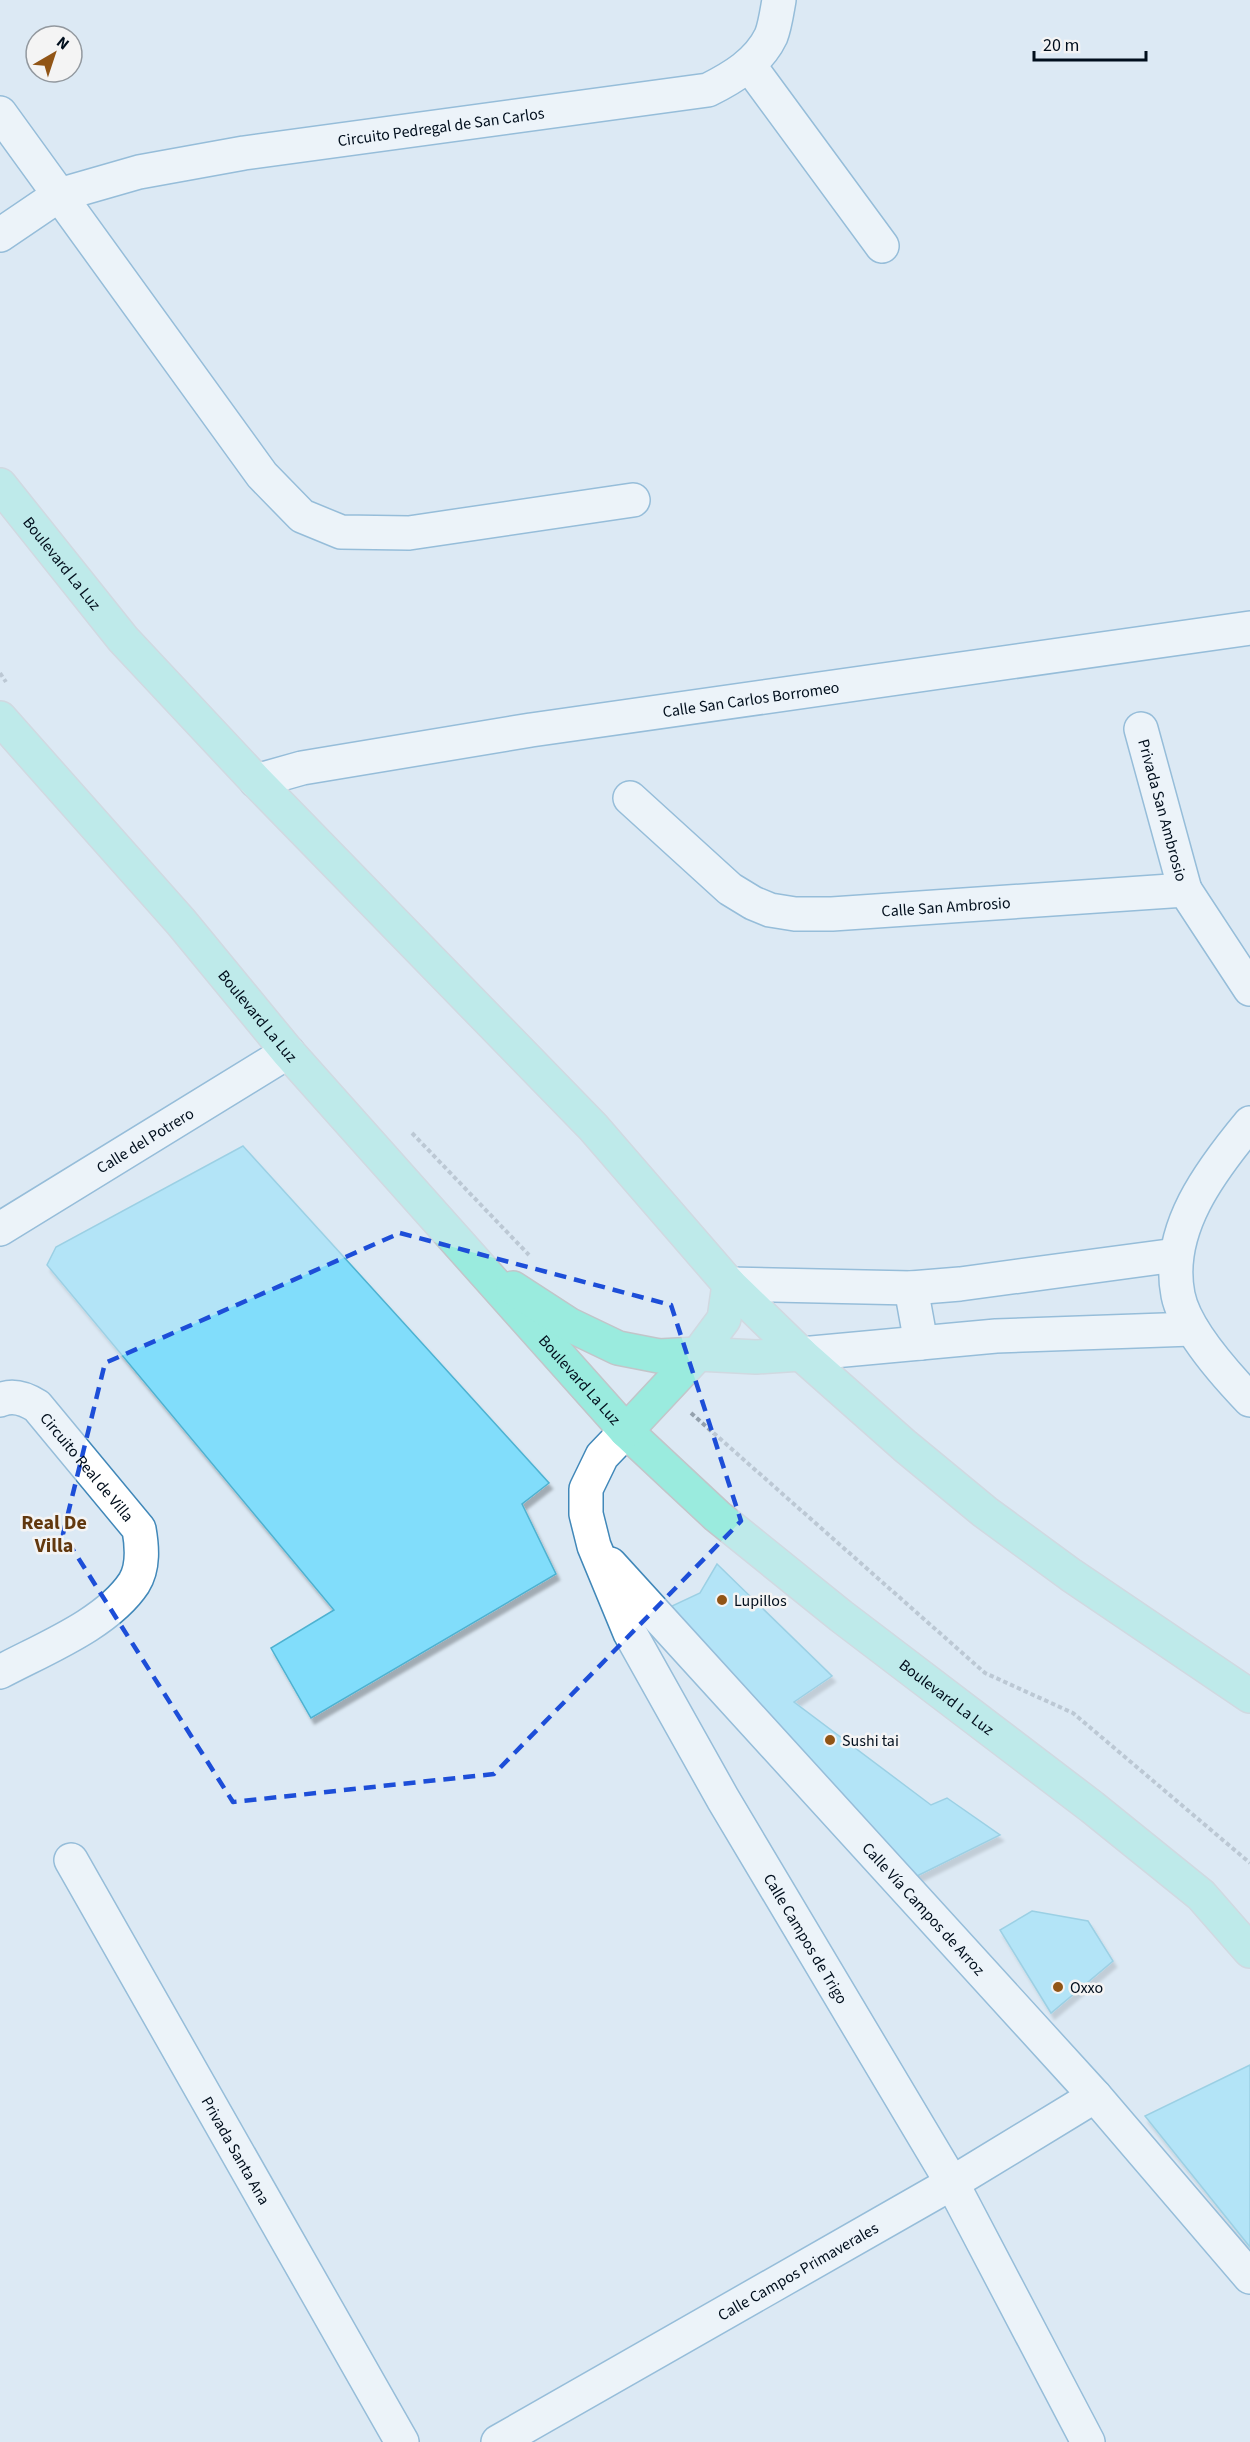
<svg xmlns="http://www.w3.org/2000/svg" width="1250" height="2442" viewBox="0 0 1250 2442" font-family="'Source Sans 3',sans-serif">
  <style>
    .building { fill: #81ddfb; stroke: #4eb2d1; stroke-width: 1.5; filter: url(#shadow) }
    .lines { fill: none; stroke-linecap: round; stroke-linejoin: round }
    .minor-casing { stroke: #4188b9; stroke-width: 36 }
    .major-casing { stroke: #c2c5c9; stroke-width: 36 }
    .path { stroke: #94a1ad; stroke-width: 4; stroke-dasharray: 4.5 3; stroke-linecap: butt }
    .minor { stroke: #fff; stroke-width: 33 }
    .major { stroke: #9aebde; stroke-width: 33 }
    .marked { fill: none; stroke: #1d4ed8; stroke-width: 4.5; stroke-dasharray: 12 8; stroke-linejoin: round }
    .poi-dot { fill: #915516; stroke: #f4f4f4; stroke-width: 2 }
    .labels { text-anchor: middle; stroke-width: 5; stroke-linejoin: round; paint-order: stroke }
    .street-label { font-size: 16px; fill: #000e1c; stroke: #f4f4f4 }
    .poi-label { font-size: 16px; fill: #000e1c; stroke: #f4f4f4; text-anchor: start }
    .quarter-label { font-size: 20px; font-weight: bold; fill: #62380e; stroke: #f4f4f4 }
  </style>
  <defs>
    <filter id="shadow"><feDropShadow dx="3.5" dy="6" stdDeviation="1.5" flood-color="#0004"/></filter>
  </defs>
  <rect width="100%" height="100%" fill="#dce9f4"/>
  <path class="building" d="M243 1146 549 1483 522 1504 556 1574 311 1718 271 1648 334 1610 47 1265 56 1247Z
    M717 1564 832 1676 794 1702 931 1805 947 1798 1000 1835 915 1877 694 1640 672 1606 700 1593Z
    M1032 1911 1088 1921 1113 1961 1051 2013 1000 1930Z
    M1250 2065V2247L1145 2116Z"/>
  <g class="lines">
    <defs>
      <g id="minor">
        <path d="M749 65 882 246"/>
        <path d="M0 113 262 475 302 516 341 532 409 533 633 500"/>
        <path id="s1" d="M0 235 59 195 139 172 244 153 708 90C732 78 758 63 771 36 775 26 777 11 779 0"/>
        <path id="s2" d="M1141 729 1185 890"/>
        <path id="s3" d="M256 781 302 768 531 730 1250 628"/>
        <path id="s4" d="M630 798 730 889 753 903 770 910 795 914H832L1185 890 1250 989"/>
        <path d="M1250 1123C1211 1170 1165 1230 1178 1295 1185 1330 1226 1375 1250 1400"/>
        <path id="s5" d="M0 1229 288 1052"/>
        <path d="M729 1284 911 1288 960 1284 1176 1255"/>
        <path d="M911 1288 921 1343"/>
        <path d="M801 1354 996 1336 1192 1329"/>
        <path id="s6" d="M0 1400C13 1394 26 1399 37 1406L139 1529C142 1546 144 1567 134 1583 107 1624 43 1649 0 1672"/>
        <path id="s7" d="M626 1431 602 1456 586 1489V1514L594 1546 630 1633 723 1799 952 2183 1088 2442"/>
        <path id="s8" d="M610 1564 1095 2096 1250 2277"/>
        <path id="s9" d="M71 1860 402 2442"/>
        <path id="s10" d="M498 2442 952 2183 1095 2096"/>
      </g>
      <g id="major">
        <path id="s11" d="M0 485 123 639 256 781 593 1127 729 1284 801 1354 905 1446 985 1512 1071 1575 1250 1696"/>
        <path id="s12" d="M0 718 181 922 288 1052 626 1431 717 1516 841 1616 1092 1807 1201 1895 1250 1951"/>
        <path d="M513 1288 570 1325 618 1348 659 1356 698 1354 756 1357 801 1354"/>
        <path d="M626 1431 698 1354 724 1319 729 1284"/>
      </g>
    </defs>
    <use href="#minor" class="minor-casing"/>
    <use href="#major" class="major-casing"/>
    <path class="path" d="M0 673 6 682
      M412 1133 529 1255
      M691 1413 985 1673 1073 1713 1250 1863"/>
    <use href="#minor" class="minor"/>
    <use href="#major" class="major"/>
  </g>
  <path d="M0 0H1250V2442H0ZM400 1233 671 1305 741 1521 494 1774 233 1802 63 1534 105 1363Z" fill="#dce9f4" fill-opacity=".55" fill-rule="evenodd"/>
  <path class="marked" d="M400 1233 671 1305 741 1521 494 1774 233 1802 63 1534 105 1363Z"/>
  <g class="poi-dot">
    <circle cx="722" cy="1600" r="6"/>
    <circle cx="830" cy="1740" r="6"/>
    <circle cx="1058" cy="1987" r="6"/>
  </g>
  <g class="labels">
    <g class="street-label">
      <text dy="6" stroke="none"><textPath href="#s1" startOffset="460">Circuito Pedregal de San Carlos</textPath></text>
      <text dy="6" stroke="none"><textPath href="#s11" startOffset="100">Boulevard La Luz</textPath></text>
      <text dy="6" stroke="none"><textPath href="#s3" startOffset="502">Calle San Carlos Borromeo</textPath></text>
      <text dy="6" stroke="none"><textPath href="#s2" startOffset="84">Privada San Ambrosio</textPath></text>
      <text dy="6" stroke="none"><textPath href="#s4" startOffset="357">Calle San Ambrosio</textPath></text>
      <text dy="6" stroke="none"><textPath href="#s12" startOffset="394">Boulevard La Luz</textPath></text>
      <text dy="6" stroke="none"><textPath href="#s5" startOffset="170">Calle del Potrero</textPath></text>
      <text dy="6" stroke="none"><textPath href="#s12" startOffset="880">Boulevard La Luz</textPath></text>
      <text dy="6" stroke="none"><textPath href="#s6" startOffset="118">Circuito Real de Villa</textPath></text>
      <text dy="6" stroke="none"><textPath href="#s12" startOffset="1366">Boulevard La Luz</textPath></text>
      <text dy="6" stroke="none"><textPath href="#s8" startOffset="466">Calle Vía Campos de Arroz</textPath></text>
      <text dy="6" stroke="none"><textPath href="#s7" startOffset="576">Calle Campos de Trigo</textPath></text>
      <text dy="6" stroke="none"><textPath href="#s9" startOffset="334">Privada Santa Ana</textPath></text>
      <text dy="6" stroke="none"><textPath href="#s10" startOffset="345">Calle Campos Primaverales</textPath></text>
    </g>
    <g class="poi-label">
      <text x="734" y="1606">Lupillos</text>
      <text x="842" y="1746">Sushi tai</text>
      <text x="1070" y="1993">Oxxo</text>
    </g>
    <g class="quarter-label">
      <text x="54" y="1529">Real De<tspan x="54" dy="23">Villa</tspan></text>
    </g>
  </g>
  <g transform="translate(54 54) rotate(39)"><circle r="28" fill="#f4f4f4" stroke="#92989e" stroke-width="1.5"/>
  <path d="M0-4.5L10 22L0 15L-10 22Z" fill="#915516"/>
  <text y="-9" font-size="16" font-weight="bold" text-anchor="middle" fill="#000e1c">N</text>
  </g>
  <path d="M1034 51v9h112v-9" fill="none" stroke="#000e1c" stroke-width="3"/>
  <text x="1043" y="51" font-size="18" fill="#000e1c" stroke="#f4f4f4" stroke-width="4.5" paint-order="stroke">20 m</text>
</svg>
